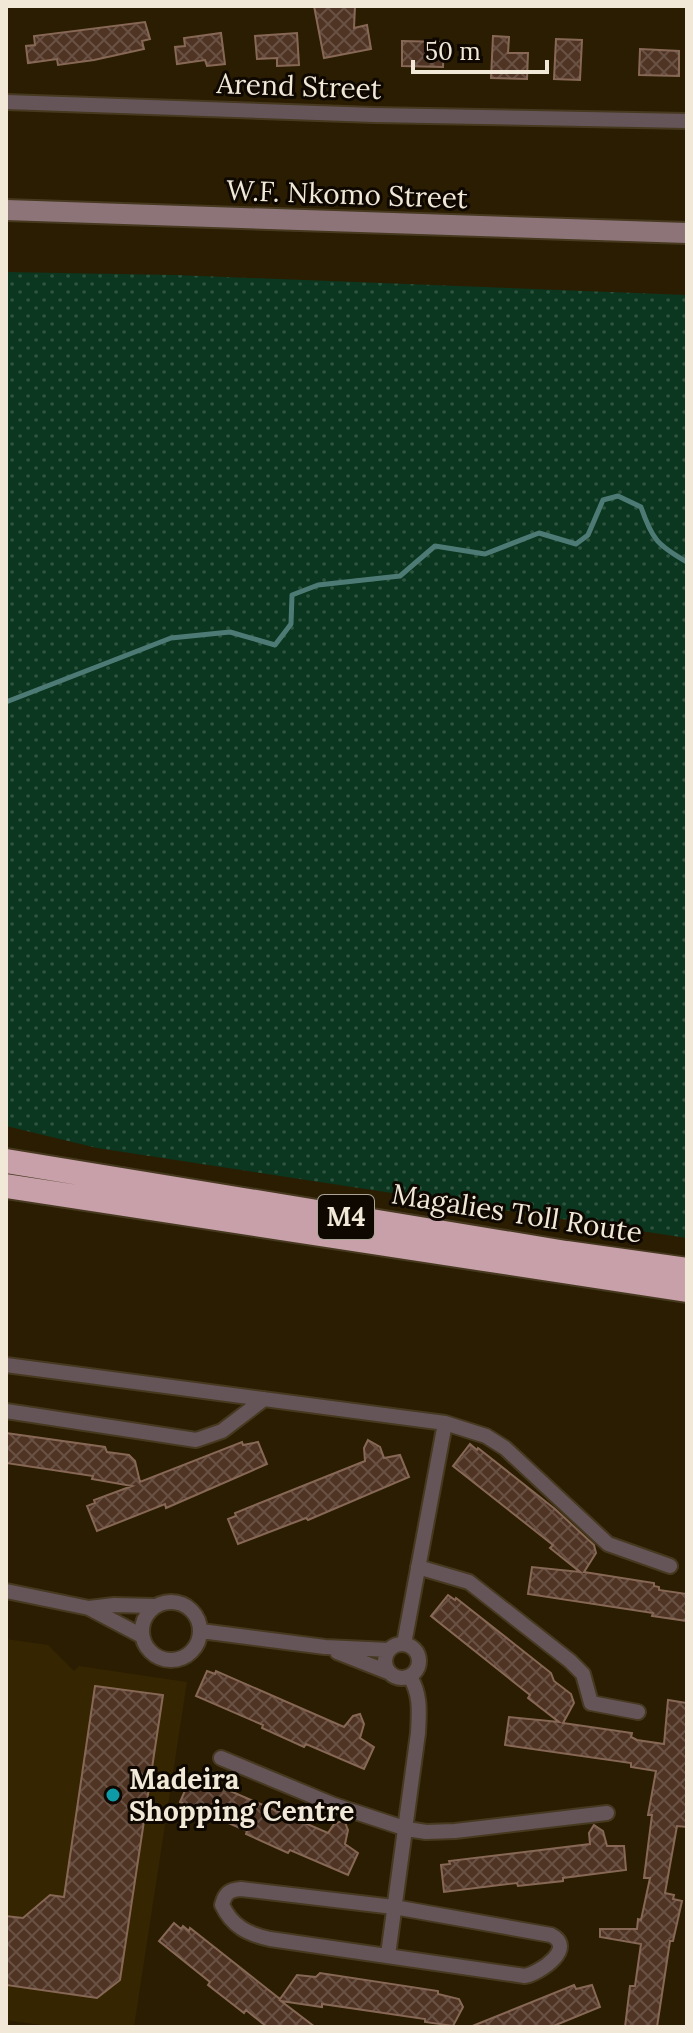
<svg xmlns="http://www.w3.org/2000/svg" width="693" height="2033" viewBox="0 0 693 2033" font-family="Lora,serif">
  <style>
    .built { fill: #352500 }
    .grass { fill: url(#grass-dots) }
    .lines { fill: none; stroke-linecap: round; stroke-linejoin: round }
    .stream { stroke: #4e7a76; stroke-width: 5 }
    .building { fill: url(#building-cross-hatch); stroke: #876856; stroke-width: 2 }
    .minor-casing { stroke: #46391f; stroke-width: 18 }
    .secondary-casing { stroke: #46391f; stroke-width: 24 }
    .motorway-casing { stroke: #46391f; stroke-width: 28 }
    .minor { stroke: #655559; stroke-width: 14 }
    .secondary { stroke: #8d7479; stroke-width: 20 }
    .motorway { stroke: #c7a0a9; stroke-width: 24 }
    .culture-dot { fill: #0f9aa8; stroke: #0e0801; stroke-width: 3 }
    .labels { text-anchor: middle; stroke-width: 6; stroke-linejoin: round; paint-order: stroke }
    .shield { fill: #0e0801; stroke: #ada598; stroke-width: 2 }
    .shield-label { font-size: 26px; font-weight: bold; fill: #f1e8d8 }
    .street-label { font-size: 28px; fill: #f1e8d8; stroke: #0e0801 }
    .poi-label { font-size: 28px; font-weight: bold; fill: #f1e8d8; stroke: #0e0801; text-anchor: start }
  </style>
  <defs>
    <pattern id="grass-dots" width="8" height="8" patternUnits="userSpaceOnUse" patternTransform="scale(2)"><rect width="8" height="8" fill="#0b361f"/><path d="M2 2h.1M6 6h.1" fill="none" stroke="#2f533f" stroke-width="1.8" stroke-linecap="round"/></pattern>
    <pattern id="building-cross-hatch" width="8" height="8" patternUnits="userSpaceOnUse" patternTransform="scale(2)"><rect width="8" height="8" fill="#4f3424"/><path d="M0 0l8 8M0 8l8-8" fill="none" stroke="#695143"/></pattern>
  </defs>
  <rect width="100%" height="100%" fill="#2a1d01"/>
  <path class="built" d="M6 1639 48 1645 74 1671 79 1666 187 1682 134 2027H55L6 2020Z"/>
  <path class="grass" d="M6 272 176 275 687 295V1238L97 1148 6 1126Z"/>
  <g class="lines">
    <path class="stream" d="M6 702 171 638 230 632 275 645 291 624 292 595 318 585 400 576 435 546 485 554 539 533 576 544 588 535 603 500 618 496 641 507C652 539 657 545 687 562"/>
  </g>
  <path class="building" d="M314 6H355L354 28 367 25 371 49 324 58Z
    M145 22 150 39 142 41 144 49 94 60 58 65 57 59 28 63 26 46 35 45 34 36Z
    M221 33 225 64 207 66 205 60 177 64 175 47 185 46 184 38Z
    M297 33 299 65 277 66V58L257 59 255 36Z
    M493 36 509 37 508 53H528L527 79 491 78Z
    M556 39 582 40 580 80 554 79Z
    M402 41 444 42 443 67 402 66Z
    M640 49 679 51V76L639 75Z
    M6 1433 105 1447 107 1452 129 1455 135 1461 140 1482 242 1442 243 1445 258 1442 267 1464 166 1508 165 1504 97 1531 87 1506 95 1503 94 1500 132 1486 92 1479 93 1476 6 1463Z
    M368 1440 380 1447 384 1458 400 1455 409 1477 308 1520 306 1518 238 1544 228 1519 236 1516 235 1513 365 1461 364 1448Z
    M470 1444 477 1450 478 1448 555 1509 594 1545 596 1553 584 1572 654 1583V1586L659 1587V1590L687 1594V1621L652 1616 653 1613 528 1594 532 1567 580 1572 550 1548 553 1545 453 1466Z
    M448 1595 455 1600 456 1598 551 1673 554 1681 571 1694 574 1703 563 1723 632 1733 631 1737 637 1740 664 1744 668 1700 687 1703V1827L677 1826 665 1893 674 1895 673 1899 682 1901 673 1941H670L657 2027H625L630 1986H635L641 1944 600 1937V1929H637L638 1919 641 1920 650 1878H644L652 1815H648L656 1771 631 1767V1763L505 1745 509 1717 559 1722 528 1698 530 1695 431 1616Z
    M207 1671 215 1674 216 1671 344 1727 353 1716 360 1714 364 1724 360 1738 374 1747 364 1769 306 1744 304 1747 262 1728 263 1725 196 1696Z
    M95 1686 163 1695 120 1980 97 1998 6 1985V1916L23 1918 50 1895 64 1897Z
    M191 1777 199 1780 200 1778 328 1833 334 1824 344 1820 348 1830 345 1844 358 1853 348 1875 290 1850 288 1853 246 1834 247 1831 180 1802Z
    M594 1825 603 1831 607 1846H624L626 1870 563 1878V1881L518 1886 517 1883 444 1892 441 1865 450 1864 449 1861 590 1844 589 1833Z
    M174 1923 181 1929 183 1926 189 1931 190 1928 280 1999 297 1975 316 1977 320 1973 438 1991V1994L459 1999 463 2007 453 2026 425 2022V2019L322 2004V2007L281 2001 315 2027H267L246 2010 244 2013 208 1985 210 1982 159 1941Z
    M574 1985 576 1989 592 1985 600 2007 551 2027H470Z"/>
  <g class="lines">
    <defs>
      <path id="minor" d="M6 102 374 115 687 121
        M6 1365 445 1423 486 1436 505 1448 608 1544 670 1566
        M6 1411 196 1440 222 1431 264 1399
        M418 1567 469 1582 570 1661 583 1674 591 1703 638 1712
        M6 1591 89 1608 114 1605 155 1606
        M142 1631a29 29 0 1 1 58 0a29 29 0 1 1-58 0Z
        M89 1608 142 1636
        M201 1631 325 1647 389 1650
        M385 1661a17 17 0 1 1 34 0a17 17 0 1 1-34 0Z
        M404 1644 445 1423
        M337 1652 388 1672
        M221 1758 334 1805 407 1829 426 1832 455 1831 607 1813
        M241 1889 394 1907 551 1935C577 1948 540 1973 525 1976L270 1939C247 1934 232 1926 222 1905 225 1893 229 1890 241 1889Z
        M388 1955 418 1733C419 1712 421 1695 410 1677"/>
      <path id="secondary" d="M6 210 687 233"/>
      <path id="motorway" d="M6 1161 566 1253 687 1270
        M6 1186 687 1290"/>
    </defs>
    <use href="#minor" class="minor-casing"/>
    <use href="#secondary" class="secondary-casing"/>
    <use href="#motorway" class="motorway-casing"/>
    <use href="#minor" class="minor"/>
    <use href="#secondary" class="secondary"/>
    <use href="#motorway" class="motorway"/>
  </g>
  <circle class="culture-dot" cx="113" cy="1795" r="8"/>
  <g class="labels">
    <rect class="shield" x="318" y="1195" width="56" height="44" rx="6"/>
    <g class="shield-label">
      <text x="346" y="1226">M4</text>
    </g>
    <g class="street-label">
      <text transform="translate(299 86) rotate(2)" y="10">Arend Street</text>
      <text transform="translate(347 194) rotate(2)" y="10">W.F. Nkomo Street</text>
      <text transform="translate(517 1213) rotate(9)" y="10">Magalies Toll Route</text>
    </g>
    <g class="poi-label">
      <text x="129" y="1789">Madeira<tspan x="129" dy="32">Shopping Centre</tspan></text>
    </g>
  </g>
  <rect width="693" height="2033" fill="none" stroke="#f1e8d8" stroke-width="16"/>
  <path d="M413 60v12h134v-12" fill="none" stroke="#f1e8d8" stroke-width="4"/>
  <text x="425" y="60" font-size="24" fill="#f1e8d8" stroke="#0e0801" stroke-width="6" paint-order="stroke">50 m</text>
</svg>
